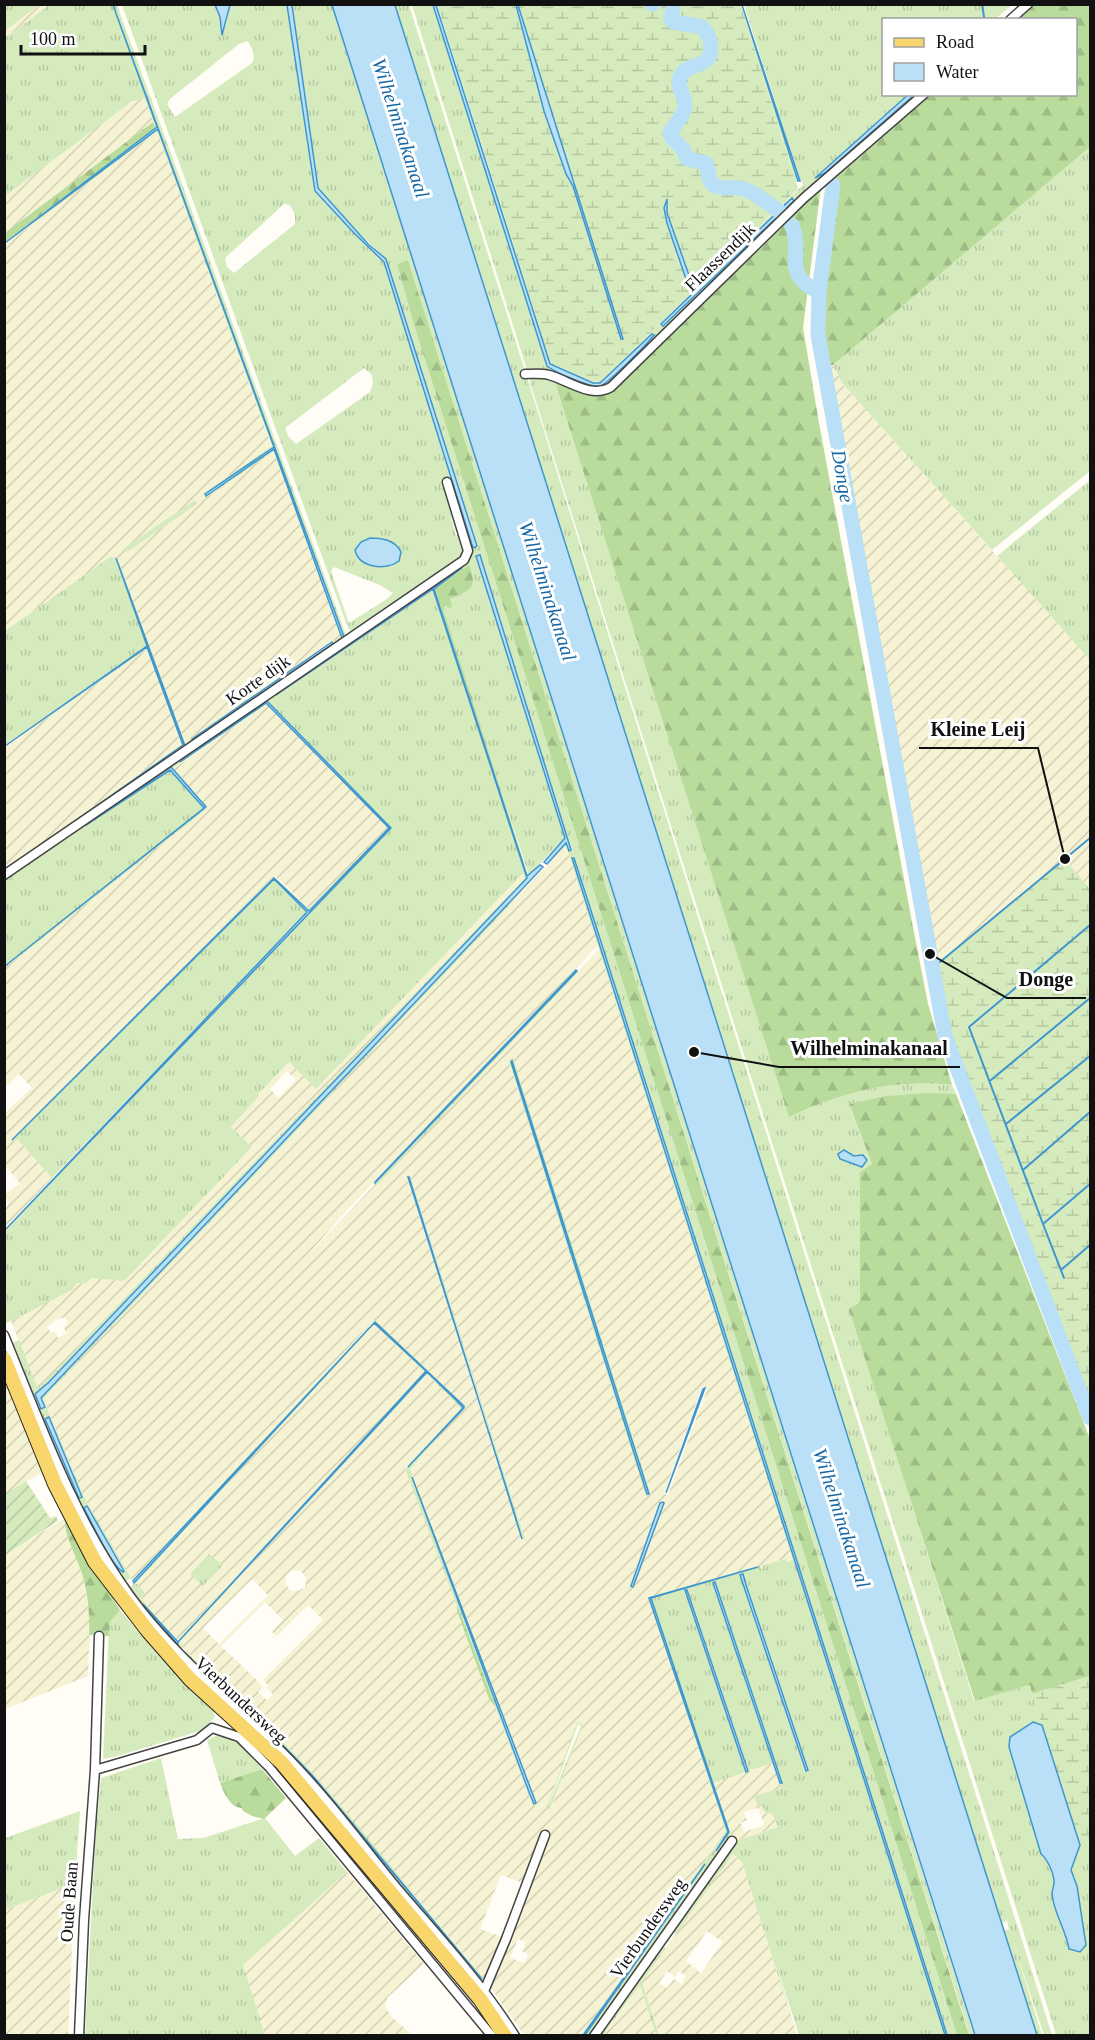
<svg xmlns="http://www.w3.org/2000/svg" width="1095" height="2040" viewBox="0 0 1095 2040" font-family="'Times New Roman',serif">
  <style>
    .farmland { fill: url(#farmland-furrows); fill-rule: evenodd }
    .grass { fill: url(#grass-tufts); fill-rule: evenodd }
    .forest { fill: url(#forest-firs) }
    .wetland { fill: url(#wetland-marsh) }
    .garden { fill: url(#garden-furrows) }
    .water { fill: #b9e0f7; stroke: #3f96cf; stroke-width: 1.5 }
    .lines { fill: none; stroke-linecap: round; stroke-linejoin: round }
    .stream { stroke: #3f96cf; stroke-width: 2 }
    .river { stroke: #b9e0f7; stroke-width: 15 }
    .street-casing { stroke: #444; stroke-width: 11 }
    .primary-casing { stroke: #222; stroke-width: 16 }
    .street { stroke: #fff; stroke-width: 8 }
    .primary { stroke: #f9d66b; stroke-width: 14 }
    .labels { text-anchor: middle; stroke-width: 6; stroke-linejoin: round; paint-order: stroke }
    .street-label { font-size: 18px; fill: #111; stroke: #fff }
    .water-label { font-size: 20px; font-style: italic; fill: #1768a6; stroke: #fff }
    .leader { fill: none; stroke: #111; stroke-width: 2 }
    .callout-dot { fill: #111; stroke: #fff; stroke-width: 2 }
    .callout-label { font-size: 20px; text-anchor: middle; font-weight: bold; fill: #111; stroke: #fff; stroke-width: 6; stroke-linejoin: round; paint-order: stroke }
  </style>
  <defs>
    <pattern id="farmland-furrows" width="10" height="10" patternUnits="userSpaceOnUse" patternTransform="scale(1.5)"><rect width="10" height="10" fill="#f6f3d4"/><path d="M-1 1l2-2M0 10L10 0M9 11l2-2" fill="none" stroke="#d2cfb5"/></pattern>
    <pattern id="grass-tufts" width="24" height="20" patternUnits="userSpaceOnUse" patternTransform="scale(1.5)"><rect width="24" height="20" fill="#d5ebbd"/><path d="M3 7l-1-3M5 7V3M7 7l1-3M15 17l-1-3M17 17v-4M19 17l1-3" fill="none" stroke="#b6c8a1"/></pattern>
    <pattern id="forest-firs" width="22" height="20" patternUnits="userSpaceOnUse" patternTransform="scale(1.5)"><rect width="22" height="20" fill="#b9dc9c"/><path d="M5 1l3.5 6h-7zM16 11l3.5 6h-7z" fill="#9ebc85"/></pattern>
    <pattern id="wetland-marsh" width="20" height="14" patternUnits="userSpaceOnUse" patternTransform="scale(1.5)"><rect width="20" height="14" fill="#d5ebbd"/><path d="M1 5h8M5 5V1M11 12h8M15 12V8" fill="none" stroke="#b6c8a1"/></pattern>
    <pattern id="garden-furrows" width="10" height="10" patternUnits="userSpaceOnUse" patternTransform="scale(1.5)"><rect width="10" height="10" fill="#d5ebbd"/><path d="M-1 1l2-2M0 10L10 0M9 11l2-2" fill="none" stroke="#b6c8a1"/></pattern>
  </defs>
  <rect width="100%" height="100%" fill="#fffdf5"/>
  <path class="farmland" d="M39 5H49L5 38V31Z
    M145 97 156 127 5 240V196L122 107Z
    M157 130 272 447 204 494 206 497 274 450 341 636 185 743 117 557 113 558 112 557 5 631V245Z
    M818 365H833L842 383 1090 660V889L1065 859 935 967Z
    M147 649 182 745 5 868V747Z
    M267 704 388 827 309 909 279 879 273 876 13 1138 14 1141 17 1139 52 1178 5 1228V1208L9 1204 4 1196 20 1183 6 1167 5 1168V1113L32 1088 19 1074 5 1088V968L205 809 206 805 173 769Z
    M566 845 598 945 337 1221 307 1256 599 949 793 1560 787 1562 786 1559 763 1565 764 1568 761 1569V1567L648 1597 726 1831 582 2035H524L486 1981 318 1780 259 1717 217 1681 178 1643 427 1374 462 1408 405 1469 457 1604V1611L489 1699 496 1708 533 1806 537 1805 410 1469 465 1406 374 1320 132 1580 84 1497 43 1399ZM512 1059 651 1494 647 1496 509 1061ZM407 1176H410L525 1538 522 1540ZM702 1387 707 1389 668 1495 664 1494ZM292 1570 301 1571 306 1578 305 1587 298 1591H291L285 1584 286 1575ZM252 1579 268 1595 219 1644 203 1628ZM265 1602 283 1620 272 1632 277 1636 308 1605 323 1620 263 1680 268 1685 266 1687 273 1694 267 1700 258 1692 263 1686 221 1646ZM577 1723 582 1725 551 1808 548 1804ZM501 1875 523 1883 502 1937 480 1929ZM518 1939 526 1942 522 1951 528 1954 525 1963 510 1958Z
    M523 872 526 878 38 1390 11 1321 77 1283 92 1278 123 1281 127 1278 252 1147 231 1127 259 1096 257 1094 289 1062 316 1089ZM287 1071 296 1080 278 1098 270 1089ZM65 1317 68 1324 63 1327 67 1333 58 1338 55 1331 51 1333 47 1327 58 1319Z
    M374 1324 425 1372 177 1641 144 1602 141 1597 144 1594 135 1584Z
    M4 1372 44 1471 5 1494H4Z
    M64 1519 83 1577 90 1618 88 1676 5 1709 4 1555Z
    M774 1763 782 1788 755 1796 762 1806 774 1815 778 1827 736 1841 732 1837 713 1783ZM758 1808 764 1825 744 1832 741 1823 747 1820 744 1812Z
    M732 1854 742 1862 797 2035H659L642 1982ZM707 1931 723 1942 701 1973 686 1961ZM667 1971 675 1977 679 1971 686 1976 681 1984 674 1979 667 1988 659 1983Z
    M347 1872 424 1964 387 1998 385 2007 393 2018 411 2034 410 2036 265 2035 242 1965Z
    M75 1883 68 2035 5 2036V1910Z
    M640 1985 656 2035 603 2036 609 2028Z"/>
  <path class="grass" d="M5 4H39V5L5 31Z
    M49 5H117L346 635 345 639 5 873V868L182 745 147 649 5 747 148 647 5 745V631L112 556 113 558 117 557 185 743 341 636 274 451 206 498 203 494 272 446 157 131 5 245 158 128 193 226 121 24 158 127 5 242 156 127 145 98 131 102 5 196V38ZM332 643 333 644 193 740V739Z
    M122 5H215L220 17 222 34 227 21 230 5H287L315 191 354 233 384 262 474 548 462 499 386 259 352 227 317 186 292 5H332L974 2035H969L967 2027 408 260 397 264 414 325 957 2035H947L574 858 572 859 578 877 945 2035H799L775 1961 797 2035 742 1862 733 1854 678 1931 676 1934 673 1932 672 1928 734 1839 736 1841 778 1827 773 1815 769 1812 766 1814 762 1806 758 1807 754 1796 781 1788 780 1783 782 1782 715 1582 713 1583 774 1763 748 1771 688 1590H685L746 1772 713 1783 732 1837 592 2035H585L706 1864 582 2035 726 1831 648 1597 760 1566 761 1569 763 1568V1565L786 1559 787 1562 793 1560 566 845 547 864 566 842 571 850 480 555 476 557 565 838 529 875 481 730 528 875 527 878 48 1383 36 1394 45 1406 41 1398 543 867 507 908 43 1399 84 1497 131 1578 126 1581 130 1587 134 1584V1583L141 1574 132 1580 375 1320 465 1406 410 1469 537 1805 533 1806 405 1469 461 1408 427 1374 179 1642 183 1647 179 1651 129 1590 80 1508 10 1343 19 1340 38 1389 525 878 523 873 316 1089 289 1062 258 1094 259 1096 231 1127 252 1147 127 1278 123 1281 92 1278 86 1283H77L72 1290 5 1324 4 1317 7 1318 4 1313 5 1230 391 828 269 704 266 703 268 705 282 718 389 828 308 911 274 878 195 957 274 879 307 912 52 1178 17 1139 12 1142 11 1141 13 1138 273 876 309 909 388 827 267 704 173 768 206 805 205 810 5 968V878L469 557 455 516 451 517 456 535 461 534 465 547 462 559 353 634 348 628ZM248 41C252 49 256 55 252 63L175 117 167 104 170 99 239 44ZM284 204 290 205 295 215V224L234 273 227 267 225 258ZM364 368 372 375 373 384 370 392 296 444 288 436 285 428ZM377 538C388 540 398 543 401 554L392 566C378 567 361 565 355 552L366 539ZM469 566 467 591 450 599 448 606 443 608 465 677 435 590ZM334 567 380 585 393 593 387 599 349 623 331 571ZM462 568 434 588 435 591 433 589 277 696ZM157 995 13 1140 14 1138ZM374 1324 425 1372 177 1641 144 1602 141 1597 145 1593 137 1584H135ZM412 1478 535 1804 477 1655ZM743 1574 746 1585 808 1770 806 1771 740 1575Z
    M395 5H409L1052 2035H1044L1013 1942 1042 2035H1037L1004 1930H1009L1007 1921 1001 1923Z
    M412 5H433L547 366 598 386 611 379 654 336 652 334 607 378 600 383H593L550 364 436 5 552 364 596 382 603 379 803 185 802 181 796 182 741 5 799 181 800 180 744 5H1012L995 19 884 20V94L909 95 815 177 825 173 914 95H924L602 390 528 373ZM790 199 794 201 663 326 662 324Z
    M1090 147V471L992 550 842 383 833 365Z
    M531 377 556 379 557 389 789 1116C842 1092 894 1079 952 1085L956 1094 897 1095 850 1104V1108L872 1164 860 1172V1300L850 1310 974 1701 1030 1685 1042 1725 1030 1723 1019 1733 1013 1734 1009 1747 1041 1854 1046 1858 1055 1881 1052 1891 1058 1917 1066 1934 1069 1949 1083 1925 1077 1886 1071 1870 1080 1845 1090 1842V2035H1056L1055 2031 530 383Z
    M1090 480V660L997 556Z
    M195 500 197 504 127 552 124 548Z
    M575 969 578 972 377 1185 374 1183ZM575 970 577 971 375 1183V1182Z
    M513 1058 651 1495 646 1496 509 1061ZM512 1061 649 1493V1494Z
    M410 1175 525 1539 522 1540 407 1176ZM410 1177 523 1538 408 1178Z
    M660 1501 665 1502 634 1588 629 1587Z
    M209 1554 223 1565 203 1586 190 1574Z
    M120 1610 158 1655 214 1711 215 1717 203 1730 118 1756 103 1759 109 1627 110 1622Z
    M186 1651C223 1689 265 1722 301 1761 366 1831 423 1909 486 1981L484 1985 184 1655Z
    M577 1722 583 1725 550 1809 547 1808 548 1804ZM578 1724 581 1726 548 1807Z
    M218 1735 234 1738 241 1744 262 1769 220 1783 207 1740Z
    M161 1758 178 1839 203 1838 265 1818 295 1856 319 1838 347 1872 243 1965 265 2035H85L96 1828 101 1778Z
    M80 1811 75 1883 5 1910V1838Z
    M663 1946 666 1948 642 1982 659 2035H656L640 1985 603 2035 595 2036 658 1947Z"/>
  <path class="forest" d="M1034 5H1090V147L833 365H818L814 306 829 184 931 95 1076 94V20L1016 19Z
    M153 122 156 129 5 242V233Z
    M821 186 803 328 819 423 912 922 928 1004 952 1085C894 1079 841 1092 789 1117L557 389 556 379 601 393Z
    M408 260 969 2035H957L414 325 397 264Z
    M469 565C478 589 470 590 450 599L452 607 448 608 447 606 443 608 528 875 435 589Z
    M926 1093 956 1094 1090 1439V1676L1032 1694 1030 1685 975 1701 849 1309 857 1304 860 1300V1172L872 1164 849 1104 886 1096Z
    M65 1518 79 1545 120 1610 110 1622 109 1636 89 1635C90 1616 88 1596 83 1577 79 1561 63 1534 65 1518Z
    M457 1605 496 1708 489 1699 457 1611Z
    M262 1769 286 1798 264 1819 252 1816 243 1811 242 1808C229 1807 225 1794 220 1783Z"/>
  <path class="wetland" d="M437 5H516L544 111 566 174 573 186 621 339 623 338 518 5H741L798 189 601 381H594L552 365Z
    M1065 859 1090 889V1409L961 1079 941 1013 935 967Z
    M1090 1676V1842L1080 1845 1032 1694Z"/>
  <path class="garden" d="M26 1481 50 1518 56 1516 58 1521 5 1555V1494Z"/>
  <path class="water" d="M113 5 344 637 342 638 274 449 206 496 205 494 274 447 158 129 5 243 157 127Z
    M215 5H230L222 35 220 17Z
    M287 5H292L318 188 368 244 386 259 477 546 473 548 384 262 354 233 315 191Z
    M332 5H395L1037 2035H975Z
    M433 5H436L550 364 593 383H600L652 334 654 335C648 343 608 384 600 386 590 388 555 372 547 366Z
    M516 5H518L623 339H621L573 186 566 174 544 111Z
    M742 5 800 181H798Z
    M909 94 914 95 825 173 815 178Z
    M792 198 794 201 663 326 661 324Z
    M667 199V213L691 281 690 284 687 282 667 223 664 208Z
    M370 538C383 538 395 540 401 552L399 561C386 571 359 568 355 550L361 542Z
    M480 555 571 850 569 851 566 843 547 864 544 862 565 838 476 556Z
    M116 558 185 746 85 814 183 745 147 647 5 746 147 646Z
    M462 568 434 589 527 876 540 865 543 867 41 1398 45 1407 41 1409 35 1394 48 1383 527 878 433 589 276 695Z
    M332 642 333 644 193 740 192 739Z
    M267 701 391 828 5 1230 307 912 274 879 12 1140 274 878 309 911 389 828 266 703 180 762Z
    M171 767 206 807 5 966 204 808 170 770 86 825Z
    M572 858H574L595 923 947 2035H945Z
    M576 970 577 971 375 1183V1182Z
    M512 1061 649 1494H647L646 1491 511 1062Z
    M844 1150 854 1156 863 1155 867 1160 862 1167 840 1159 838 1154Z
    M408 1177H409L522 1539 514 1512Z
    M375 1322 464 1406V1408L408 1467 463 1408 459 1403 427 1372 178 1642V1645L143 1604 178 1642 426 1371 374 1323 134 1583 133 1581Z
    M705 1388 666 1493 703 1389Z
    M49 1417 82 1497 79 1498 45 1419Z
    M412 1477 536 1803 534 1804 529 1792Z
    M663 1502 664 1503 633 1587 631 1586 660 1503Z
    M87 1506 124 1571 123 1572C111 1565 92 1523 84 1508Z
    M758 1567 651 1598 729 1832 716 1851 728 1832 649 1598Z
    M743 1574 746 1585 808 1770 806 1771 740 1575Z
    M715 1582 782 1783H780L713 1583Z
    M685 1590H687L748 1771 746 1772Z
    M1033 1722 1042 1725 1080 1845 1071 1870 1077 1886 1086 1945 1080 1952 1069 1949C1066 1930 1054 1914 1052 1894 1052 1889 1055 1884 1054 1880 1053 1871 1047 1859 1041 1854L1009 1747 1010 1737Z
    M267 1729 313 1776 482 1979 305 1768Z
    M705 1864 585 2035H583Z"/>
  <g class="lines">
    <path class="stream" d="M982 4 984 17
      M940 962 1090 838
      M931 969 935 966
      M991 1080 1090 998
      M1006 1124 1090 1056
      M1023 1170 1090 1112
      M1043 1224 969 1027 1090 925
      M1061 1270 1090 1245
      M1064 1278 1043 1224 1090 1184"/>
    <path class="river" d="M652 4H653
      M674 4 671 19 673 22 702 27C707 32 711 40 711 48 711 69 687 62 680 77 676 87 685 95 685 104 685 115 675 124 670 133L671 137 683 149 687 159 706 163C709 170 707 180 714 185 725 191 737 185 747 190 758 195 770 205 780 212
      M833 185 819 292 818 335 945 1036 1090 1418
      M792 225C804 257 780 273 819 292"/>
    <defs>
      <path id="street" d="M1010 20 1028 4
        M525 374C533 374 541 373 549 375 568 380 591 399 611 387L804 198 924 94
        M4 875 464 560 468 551 447 482
        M4 1335C41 1425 73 1517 130 1596 175 1658 235 1704 288 1758 327 1798 361 1844 396 1887 437 1935 481 1982 515 2036
        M95 1770 197 1740 212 1728 239 1737 269 1767 492 2036
        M482 1996 506 1939 545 1835
        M79 2036 84 1920 95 1770 99 1636
        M594 2036 732 1841"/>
      <path id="primary" d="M4 1359 55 1484 95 1562 148 1631 190 1679 281 1762 480 1999 505 2036"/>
    </defs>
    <use href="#street" class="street-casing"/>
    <use href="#primary" class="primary-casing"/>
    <use href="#street" class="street"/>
    <use href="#primary" class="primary"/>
  </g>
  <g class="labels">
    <g class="street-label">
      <text transform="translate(720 257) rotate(-44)" y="6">Flaassendijk</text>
      <text transform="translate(258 680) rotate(-35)" y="6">Korte dijk</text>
      <text transform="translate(241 1700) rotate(43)" y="6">Vierbundersweg</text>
      <text transform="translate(69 1902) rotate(-86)" y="6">Oude Baan</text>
      <text transform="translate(648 1928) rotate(-55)" y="6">Vierbundersweg</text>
    </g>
    <g class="water-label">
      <text transform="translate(401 128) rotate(72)" y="7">Wilhelminakanaal</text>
      <text transform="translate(843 476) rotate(80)" y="7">Donge</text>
      <text transform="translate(548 591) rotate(72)" y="7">Wilhelminakanaal</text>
      <text transform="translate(842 1518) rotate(72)" y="7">Wilhelminakanaal</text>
    </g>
  </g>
  <path class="leader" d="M1065 859L1038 748H919M930 954L1007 998H1086M694 1052L779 1067H960"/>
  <g class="callout-dot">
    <circle cx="1065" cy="859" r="6"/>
    <circle cx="930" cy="954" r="6"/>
    <circle cx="694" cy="1052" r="6"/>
  </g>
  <g class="callout-label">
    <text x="978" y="736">Kleine Leij</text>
    <text x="1046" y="986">Donge</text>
    <text x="869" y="1055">Wilhelminakanaal</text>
  </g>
  <rect width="1095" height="2040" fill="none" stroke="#111111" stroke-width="12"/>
  <rect x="882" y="18" width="195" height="78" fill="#ffffff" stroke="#a0a0a0" stroke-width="1.5"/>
  <rect x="894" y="38" width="30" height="9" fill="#f9d66b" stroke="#a0a0a0" stroke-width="1.5"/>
  <text x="936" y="48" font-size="18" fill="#111111">Road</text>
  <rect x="894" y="63" width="30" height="18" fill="#b9e0f7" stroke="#a0a0a0" stroke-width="1.5"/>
  <text x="936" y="78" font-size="18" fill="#111111">Water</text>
  <path d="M21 45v9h124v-9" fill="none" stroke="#111111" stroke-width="3"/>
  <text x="30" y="45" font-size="18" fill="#111111" stroke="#ffffff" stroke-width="4.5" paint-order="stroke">100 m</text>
</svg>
